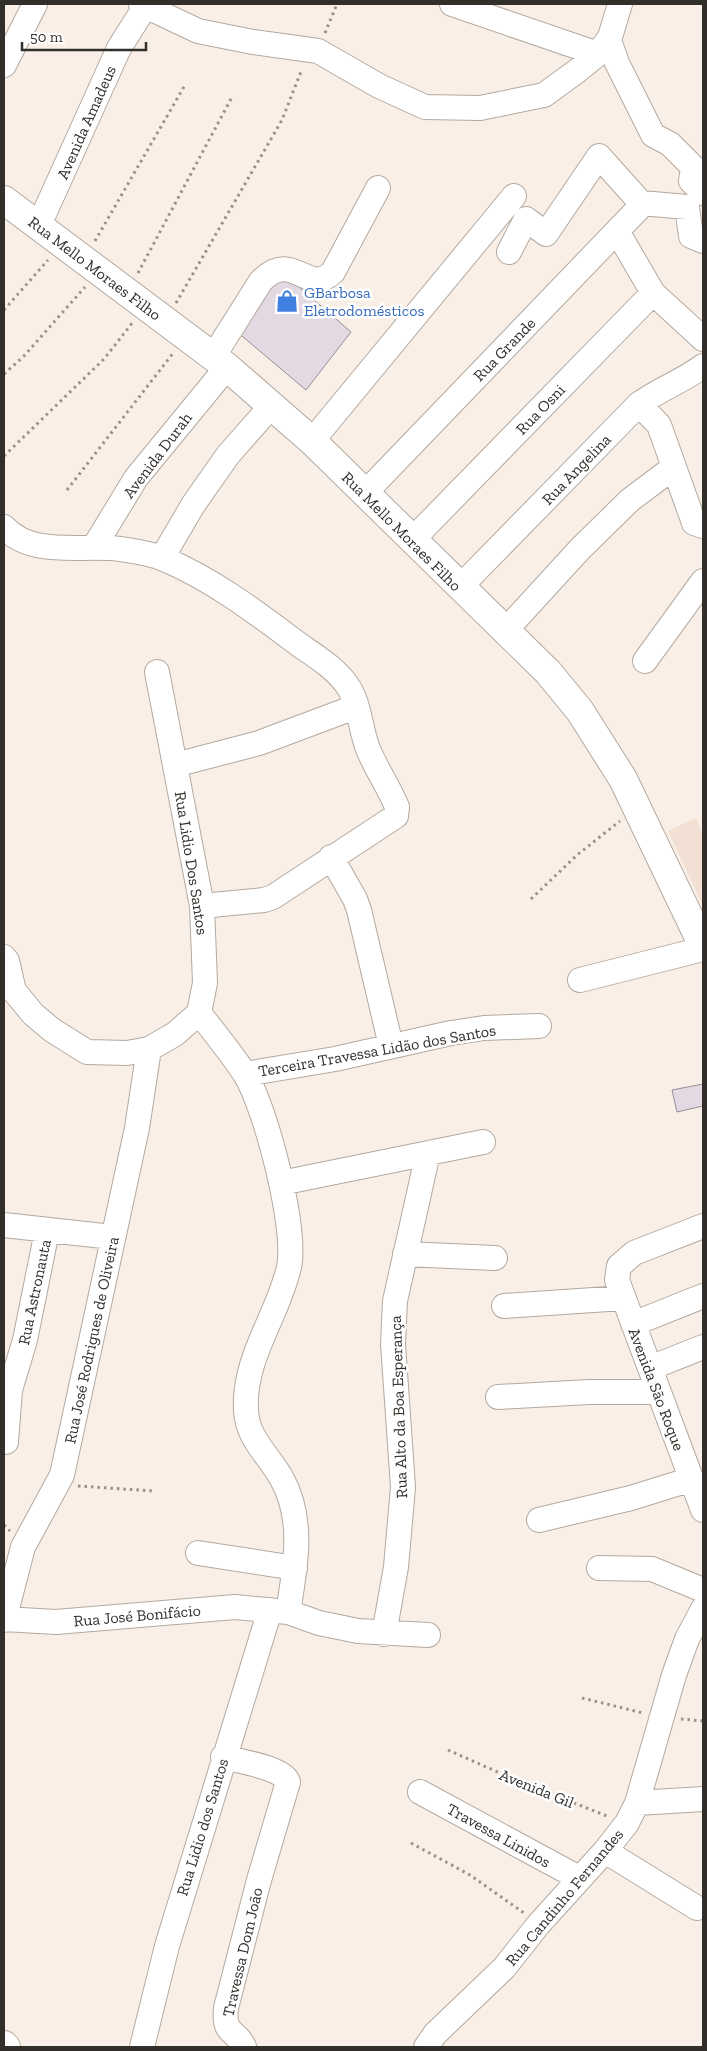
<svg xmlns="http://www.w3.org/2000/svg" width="707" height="2051" viewBox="0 0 707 2051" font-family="'Zilla Slab',serif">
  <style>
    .built { fill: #f1e0d3 }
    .building { fill: #e2d9e3; stroke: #978e98 }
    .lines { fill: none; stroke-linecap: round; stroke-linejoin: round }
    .minor-casing { stroke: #b3a9a0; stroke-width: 26 }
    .major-casing { stroke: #b3a9a0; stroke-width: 30 }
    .path { stroke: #99918a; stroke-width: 3; stroke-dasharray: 2.5 4; stroke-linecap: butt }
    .minor { stroke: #fff; stroke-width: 24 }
    .major { stroke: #fff; stroke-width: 28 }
    .labels { text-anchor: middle; stroke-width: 5; stroke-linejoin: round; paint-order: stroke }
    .street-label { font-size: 16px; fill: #322e2a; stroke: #fff }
    .shop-label { font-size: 16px; fill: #366cbe; stroke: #fff; text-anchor: start }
  </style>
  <rect width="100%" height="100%" fill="#faefe6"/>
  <path class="built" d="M696 818 703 834V906L668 831Z"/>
  <path class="building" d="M282 272 351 332 306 390 236 331Z
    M703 1084V1106L677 1112 672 1090Z"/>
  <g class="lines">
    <defs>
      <path id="minor" d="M141 4 198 31 253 42 318 51 379 86 425 107 480 108 544 95 577 71 598 54 610 37 620 4
        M452 4 598 54
        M609 40 617 63 653 135 670 144 693 167 691 181 703 193
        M4 65 35 4
        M641 203 687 207 691 236 703 241
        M39 225 119 48 145 7
        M617 231 653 293 703 339
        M509 252 526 219 546 234 599 156 641 203
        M213 357 261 281C293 248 307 297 333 272L378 188
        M639 404 659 425 694 523 703 526
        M312 441 514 196
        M364 494 641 206V203
        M4 527C32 558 83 544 120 549 134 551 150 553 164 559 214 580 258 614 301 646 317 657 336 669 347 685 360 703 360 729 368 749 376 769 389 787 397 807L396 816 273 897 264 900 202 906
        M412 540 653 293
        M94 547 136 478 227 367
        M162 558 193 505 228 455 272 405
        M460 587 639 404C660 389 683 381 703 366
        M505 631 580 549 630 500 674 467
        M645 661 703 581
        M157 672 202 906 205 983 199 1013C215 1033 231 1053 245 1074 266 1108 297 1228 289 1267 278 1316 243 1358 246 1410 247 1439 269 1455 282 1479 305 1520 295 1569 288 1612
        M175 765 259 743 355 707
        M331 857 355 899 359 910 391 1046
        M4 957 7 961 14 991 33 1014 52 1030 87 1052 127 1053 149 1049 175 1034 199 1013
        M580 980 703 949
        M245 1074 335 1059 451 1033 484 1028 539 1026
        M281 1183 483 1142
        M4 1225 112 1237
        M703 1226 634 1253 619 1266 617 1280 703 1510
        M405 1254 495 1258
        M504 1306 623 1298
        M633 1324 703 1296
        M650 1368 703 1347
        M498 1397 589 1392H659
        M6 1442 10 1390 25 1340 47 1231
        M539 1520 631 1498 692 1479
        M198 1553 295 1568
        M599 1568 652 1569 703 1590
        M4 1619 56 1622 235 1607 288 1612 319 1623 358 1631 428 1635
        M4 1620 23 1547 62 1475 137 1128 149 1049
        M384 1634 396 1567 403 1487 393 1344 395 1301 428 1153
        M223 1757C238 1761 284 1768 288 1782L259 1880 226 2008C223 2037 236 2028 244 2047
        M420 1792 579 1878
        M637 1803 703 1799
        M605 1851 697 1908
        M142 2047 167 1946 270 1610
        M426 2047 435 2034 504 1968 538 1925 605 1851 627 1823 637 1803 674 1675 687 1639 703 1609"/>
      <path id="major" d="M4 200 227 367 312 441 548 672 580 711 623 779 703 946
        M4 2045 6 2047"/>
    </defs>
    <use href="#minor" class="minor-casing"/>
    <use href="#major" class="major-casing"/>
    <path class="path" d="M325 33 337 4
      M95 241 185 85
      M138 273 232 97
      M176 303 282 120 302 69
      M4 310 48 260
      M4 374 24 356 85 287
      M4 456 104 359 133 322
      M67 490 174 352
      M531 899 577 855 620 821
      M78 1486 154 1491
      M4 1525 10 1531
      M582 1698 643 1713
      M681 1719 703 1721
      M448 1750 511 1778 607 1816
      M411 1843 470 1875 524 1913"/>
    <use href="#minor" class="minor"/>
    <use href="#major" class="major"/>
  </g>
  <defs>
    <symbol id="shop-bare" viewBox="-9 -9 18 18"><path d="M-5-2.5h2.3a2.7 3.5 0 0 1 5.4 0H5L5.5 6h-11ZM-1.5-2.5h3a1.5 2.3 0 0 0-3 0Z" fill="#3f7fe0" stroke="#fff" stroke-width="2.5" paint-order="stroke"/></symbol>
  </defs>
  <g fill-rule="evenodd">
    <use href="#shop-bare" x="271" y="285" width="32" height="32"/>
  </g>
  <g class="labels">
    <g class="street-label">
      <text transform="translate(86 122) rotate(-66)" y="6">Avenida Amadeus</text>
      <text transform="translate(95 268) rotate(37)" y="6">Rua Mello Moraes Filho</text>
      <text transform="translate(504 349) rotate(-46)" y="6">Rua Grande</text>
      <text transform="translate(540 409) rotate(-46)" y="6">Rua Osni</text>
      <text transform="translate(157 455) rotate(-53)" y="6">Avenida Durah</text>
      <text transform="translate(576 469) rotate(-46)" y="6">Rua Angelina</text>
      <text transform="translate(402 531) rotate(45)" y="6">Rua Mello Moraes Filho</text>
      <text transform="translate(192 863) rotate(81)" y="6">Rua Lidio Dos Santos</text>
      <text transform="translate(377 1050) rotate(-10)" y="6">Terceira Travessa Lidão dos Santos</text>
      <text transform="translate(34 1292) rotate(-78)" y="6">Rua Astronauta</text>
      <text transform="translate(91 1340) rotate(-78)" y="6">Rua José Rodrigues de Oliveira</text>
      <text transform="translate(657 1389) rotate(69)" y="6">Avenida São Roque</text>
      <text transform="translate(398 1407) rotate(-92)" y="6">Rua Alto da Boa Esperança</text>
      <text transform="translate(137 1615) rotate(-5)" y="6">Rua José Bonifácio</text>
      <text transform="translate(537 1788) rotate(22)" y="6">Avenida Gil</text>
      <text transform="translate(202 1827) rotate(-73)" y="6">Rua Lidio dos Santos</text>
      <text transform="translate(499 1835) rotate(29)" y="6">Travessa Linidos</text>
      <text transform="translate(564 1897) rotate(-50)" y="6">Rua Candinho Fernandes</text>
      <text transform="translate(242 1952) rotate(-77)" y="6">Travessa Dom João</text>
    </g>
    <g class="shop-label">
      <text x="304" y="298">GBarbosa<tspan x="304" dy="18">Eletrodomésticos</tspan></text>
    </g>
  </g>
  <rect width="707" height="2051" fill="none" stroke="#322e2a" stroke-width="10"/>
  <path d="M22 42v8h124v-8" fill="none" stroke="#322e2a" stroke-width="2.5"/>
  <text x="30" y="42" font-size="15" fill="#322e2a" stroke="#ffffff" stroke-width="4" paint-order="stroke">50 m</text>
</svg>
